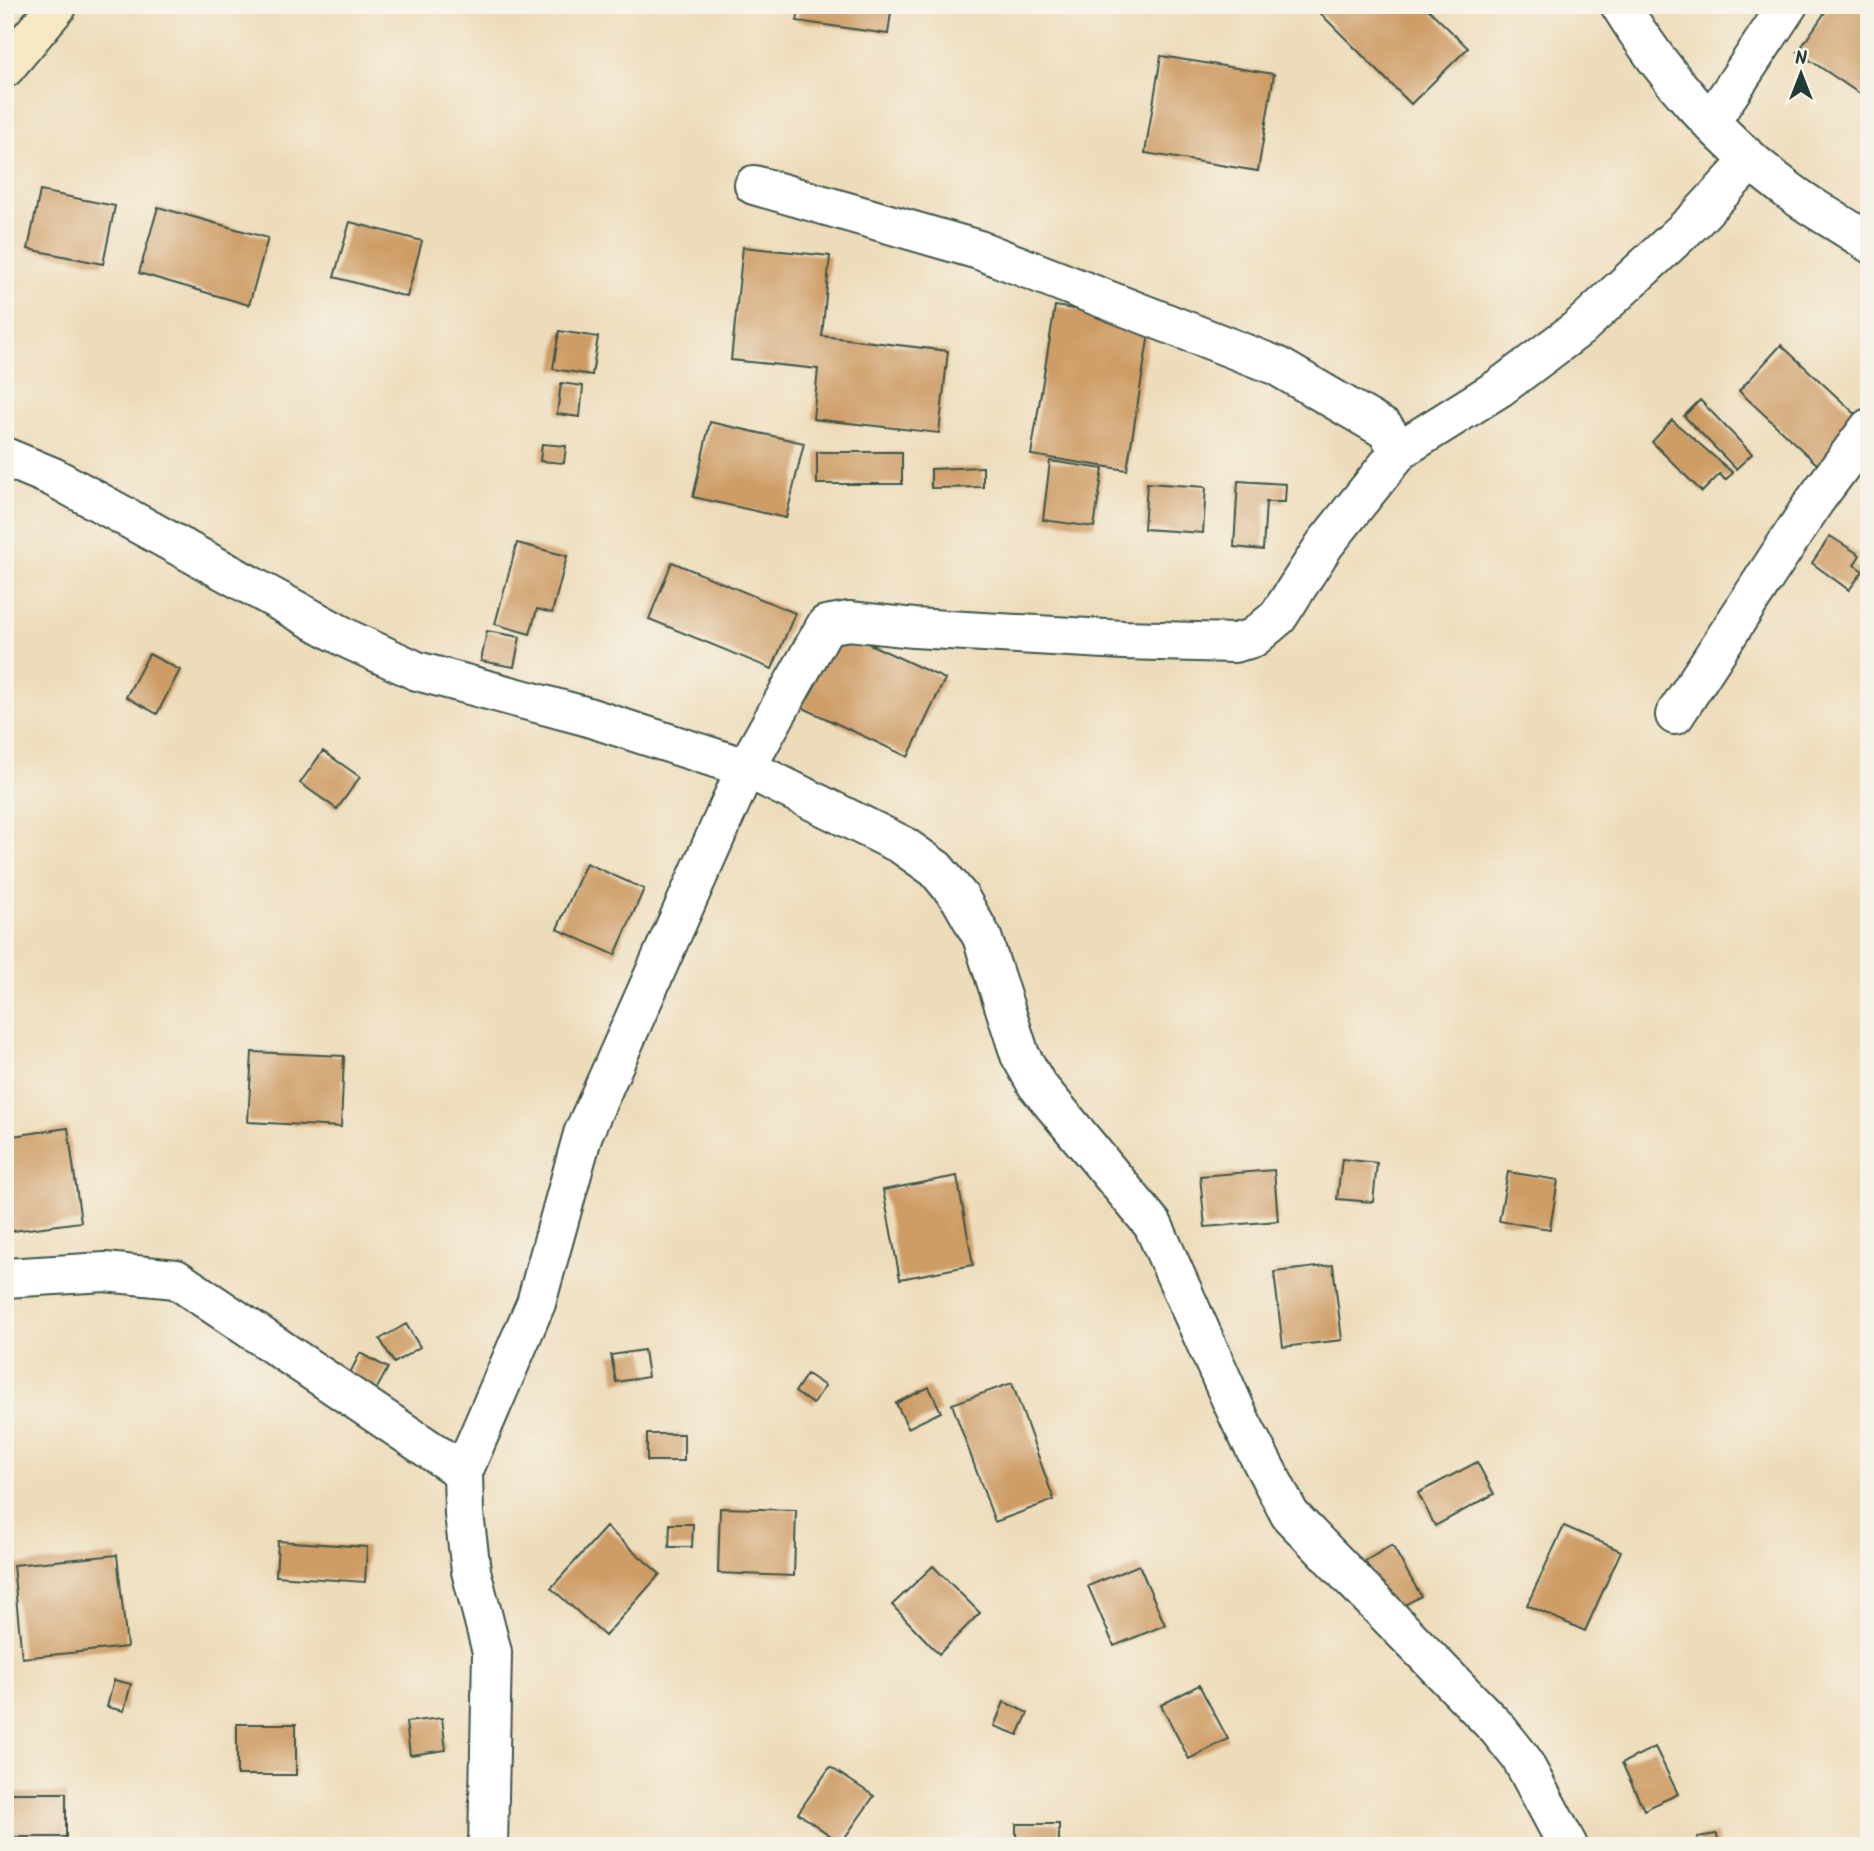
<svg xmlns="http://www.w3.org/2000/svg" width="1874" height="1851" viewBox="0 0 1874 1851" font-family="Kalam,sans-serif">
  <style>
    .building { fill: #ce9c65 }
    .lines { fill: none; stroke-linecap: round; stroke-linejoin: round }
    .street-casing { stroke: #3e5548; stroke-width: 42 }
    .secondary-casing { stroke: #3e5548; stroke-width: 42 }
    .street { stroke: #fff; stroke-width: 38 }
    .secondary { stroke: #f6e9c3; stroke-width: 38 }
  </style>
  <rect width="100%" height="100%" fill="#f7f3e8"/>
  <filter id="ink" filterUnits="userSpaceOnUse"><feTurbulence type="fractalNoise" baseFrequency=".0143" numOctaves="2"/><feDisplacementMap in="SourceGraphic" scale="14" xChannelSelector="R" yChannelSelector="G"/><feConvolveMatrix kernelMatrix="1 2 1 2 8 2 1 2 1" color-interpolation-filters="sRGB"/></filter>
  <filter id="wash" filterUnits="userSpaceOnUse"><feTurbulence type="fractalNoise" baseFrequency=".00686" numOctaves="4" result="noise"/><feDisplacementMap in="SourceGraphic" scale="28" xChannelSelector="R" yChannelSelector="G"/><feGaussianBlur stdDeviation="1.57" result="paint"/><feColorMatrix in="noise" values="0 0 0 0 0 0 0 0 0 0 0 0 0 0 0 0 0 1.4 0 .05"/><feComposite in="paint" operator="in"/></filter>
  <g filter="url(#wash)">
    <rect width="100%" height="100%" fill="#eddcba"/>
    <g id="blocks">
      <path class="building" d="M800 5H892L888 34 797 21Z
        M1312 5H1424L1468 48 1411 104Z
        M1830 5H1869V100L1798 52Z
        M1161 56 1274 74 1258 171 1145 153Z
        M40 191 115 206 103 264 28 249Z
        M158 207 268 238 249 305 139 273Z
        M350 222 422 241 407 297 334 277Z
        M743 247 830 256 822 336 948 351 939 433 813 419 818 369 731 360Z
        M1055 306 1151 321 1127 470 1031 455Z
        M559 331 598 337 592 375 553 369Z
        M1781 345 1863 421 1820 467 1739 391Z
        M561 383 583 386 580 417 557 414Z
        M1700 400 1752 454 1736 469 1684 416Z
        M1672 420 1733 473 1725 480 1720 474 1702 492 1652 442Z
        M710 422 804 443 786 518 693 497Z
        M542 444 566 446 564 463 540 461Z
        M817 452H902V484H817Z
        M1050 461 1103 469 1094 527 1043 520Z
        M983 467V487L931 488V469Z
        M1238 481 1286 484 1285 502H1266L1263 550 1234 547Z
        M1147 483 1206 487 1203 533 1144 529Z
        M1830 536 1860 555 1854 565 1863 571 1849 590 1812 563Z
        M517 543 567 556 552 613 537 609 530 634 495 624Z
        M672 562 795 613 772 669 649 619Z
        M835 628 945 679 908 757 799 706Z
        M487 631 520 637 514 667 481 661Z
        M149 654 180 670 157 714 126 697Z
        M323 751 360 777 337 809 300 783Z
        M586 863 644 889 615 955 557 929Z
        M252 1052 344 1056 341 1127 248 1122Z
        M68 1128 81 1222 5 1232V1137Z
        M1342 1159 1377 1163 1373 1202 1337 1199Z
        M1274 1170 1278 1221 1205 1227 1200 1176Z
        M1508 1172 1558 1180 1550 1229 1499 1221Z
        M957 1176 973 1265 900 1279 883 1190Z
        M1333 1265 1342 1340 1283 1347 1274 1272Z
        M406 1324 420 1347 394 1363 380 1339Z
        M644 1350 648 1377 616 1382 611 1355Z
        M360 1353 388 1368 375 1392 348 1377Z
        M807 1374 825 1386 813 1404 795 1392Z
        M1012 1383 1054 1500 995 1522 952 1404Z
        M929 1387 941 1412 908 1428 896 1403Z
        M647 1434H684V1461H647Z
        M1477 1462 1494 1494 1435 1526 1418 1493Z
        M720 1508 796 1510 794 1576 718 1573Z
        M670 1524H693L692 1547H669Z
        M1564 1526 1621 1551 1585 1631 1527 1605Z
        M606 1527 660 1574 605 1636 551 1588Z
        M278 1541 367 1547 365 1582 276 1576Z
        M1392 1545 1421 1596 1394 1611 1365 1561Z
        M117 1555 127 1647 22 1658 13 1565Z
        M1139 1565 1165 1625 1114 1646 1088 1586Z
        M933 1566 980 1613 939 1654 892 1605Z
        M114 1680 131 1684 124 1711 107 1707Z
        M1199 1685 1228 1739 1189 1759 1161 1705Z
        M1004 1702 1028 1713 1018 1735 994 1726Z
        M442 1718 446 1750 410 1755 406 1722Z
        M237 1724H296V1775H237Z
        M1655 1747 1678 1794 1644 1810 1622 1763Z
        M830 1767 874 1796 841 1843 798 1813Z
        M5 1793H66V1837H5Z
        M1016 1824H1059V1846H1016Z
        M1717 1834 1719 1846H1699L1697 1837Z"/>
    </g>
  </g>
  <g filter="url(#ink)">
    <use href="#blocks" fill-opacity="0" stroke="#3e5548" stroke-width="2"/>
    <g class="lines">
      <defs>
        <path id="street" d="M1620 5C1662 74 1719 139 1784 187 1810 208 1841 223 1869 243
          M1711 121 1788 5
          M754 185 979 250 1277 366 1385 429 1400 450
          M5 457 53 477 350 640 417 671 585 716 746 768 902 845 936 869 960 898 982 937 1020 1055 1037 1085 1153 1225 1242 1424 1290 1515 1497 1728 1521 1758 1568 1846
          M1675 715 1814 502 1869 428
          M5 1278 105 1272 176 1279 463 1472
          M488 1846 492 1652 471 1571 464 1514 463 1472 536 1303 583 1134 746 768 826 625 849 621 914 628 1123 640 1234 643 1253 638 1278 617 1325 544 1400 450 1499 388 1579 328 1696 219 1751 160"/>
        <path id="secondary" d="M5 68 58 5"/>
      </defs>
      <use href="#street" class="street-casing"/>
      <use href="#secondary" class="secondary-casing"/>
      <use href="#street" class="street"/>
      <use href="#secondary" class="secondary"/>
    </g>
  </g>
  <rect width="1874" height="1851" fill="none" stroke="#f7f3e8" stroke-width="28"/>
  <g transform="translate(1801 74)" stroke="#f7f3e8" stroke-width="5" paint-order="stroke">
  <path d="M0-5L12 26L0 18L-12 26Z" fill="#1f3d34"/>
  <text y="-10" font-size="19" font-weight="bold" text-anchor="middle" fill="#1f3d34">N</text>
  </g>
</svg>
